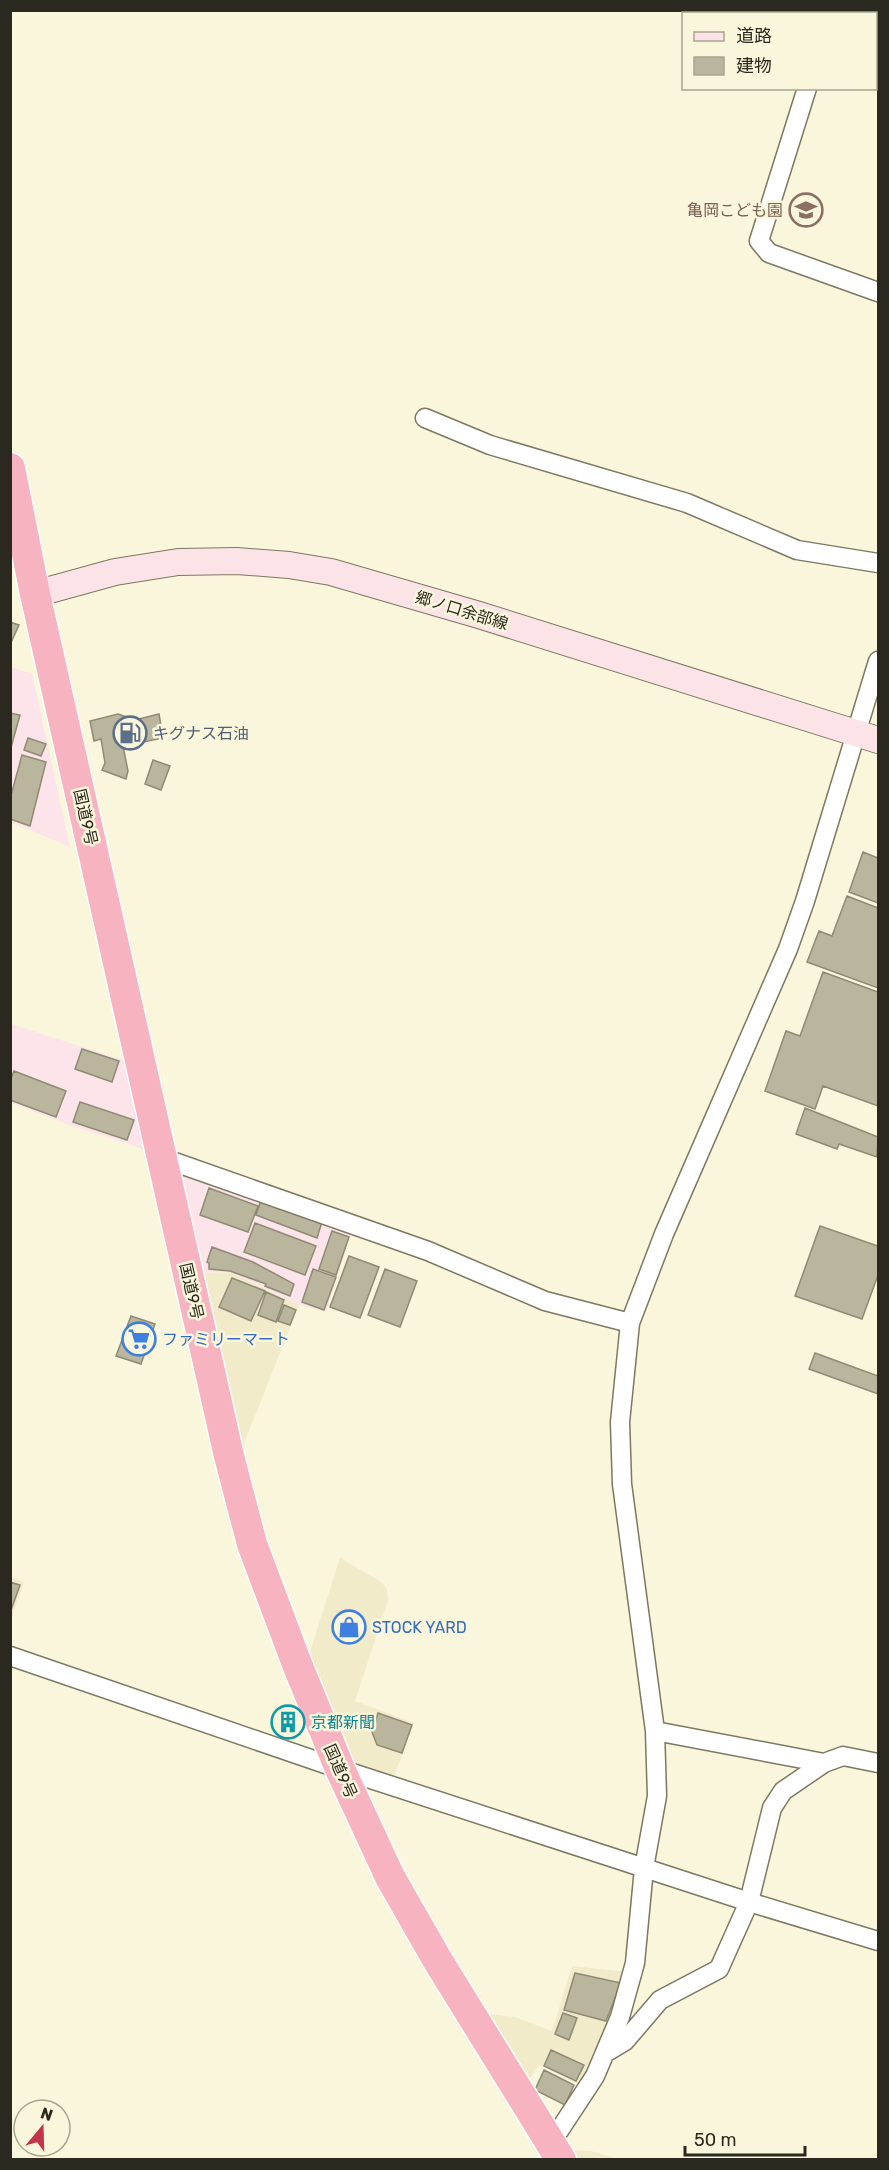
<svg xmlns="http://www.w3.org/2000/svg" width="889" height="2170" viewBox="0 0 889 2170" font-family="Rubik,'Noto Sans JP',sans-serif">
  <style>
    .built { fill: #f1ebca }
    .industrial { fill: #fde3ea }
    .building { fill: #bab69e; stroke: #8e8a73; stroke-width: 1.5 }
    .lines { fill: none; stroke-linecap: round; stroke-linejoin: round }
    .minor-casing { stroke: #7c7861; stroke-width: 21 }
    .secondary-casing { stroke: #7c7861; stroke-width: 28 }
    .trunk-casing { stroke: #fff; stroke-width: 33 }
    .minor { stroke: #fff; stroke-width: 18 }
    .secondary { stroke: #fce3e8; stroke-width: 26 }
    .trunk { stroke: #f7b4c0; stroke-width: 30 }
    .labels { text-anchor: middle; stroke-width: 5; stroke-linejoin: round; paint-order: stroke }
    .education-label { font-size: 16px; fill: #785e54; stroke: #faf6dc; text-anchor: end }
    .street-label { font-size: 16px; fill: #2a281f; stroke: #faf6dc }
    .service-label { font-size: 16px; fill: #4e5e75; stroke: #faf6dc; text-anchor: start }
    .shop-label { font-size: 16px; fill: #366cbe; stroke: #faf6dc; text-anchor: start }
    .culture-label { font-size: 16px; fill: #0d838f; stroke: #faf6dc; text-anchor: start }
  </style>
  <rect width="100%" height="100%" fill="#faf6dc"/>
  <path class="built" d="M230 1272 299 1305 243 1446 200 1273Z
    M340 1558 380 1581 387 1589 388 1600 355 1701 414 1723 391 1784 357 1772 309 1655Z
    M11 1577 24 1582 11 1620Z
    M572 1966 628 1972 580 2085 539 2065 526 2086 482 2013 515 2017 552 2031Z
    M569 2150 591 2151 619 2159H575Z"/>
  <path class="industrial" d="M11 667 32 674 70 847 11 822 10 775 12 767 10 766Z
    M11 1024 132 1063 150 1151 72 1126 11 1103Z
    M189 1173 352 1230 326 1312 299 1305 230 1272 200 1273 181 1175Z"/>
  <path class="building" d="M10 622 19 625 10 645Z
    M10 713 20 715 10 751Z
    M118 714 135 720 159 714 163 738 123 746 128 771 126 779 102 770 105 763 101 739 94 741 90 721Z
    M28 738 46 744 41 756 24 750Z
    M22 755 46 762 30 826 10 819V799Z
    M153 760 170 766 161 790 145 784Z
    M863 852 878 858V903L849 892Z
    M847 896 878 908V988L807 962 819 931 832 936Z
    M823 972 878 992V1106L823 1086 815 1109 765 1091 786 1031 800 1036Z
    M82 1049 119 1061 112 1082 75 1069Z
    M14 1071 66 1091 56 1117 10 1100V1081Z
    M80 1102 134 1120 127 1140 73 1122Z
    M805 1108 878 1137 877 1157 839 1144 837 1149 796 1134Z
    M209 1188 258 1206 248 1232 200 1215Z
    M261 1200 322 1222 317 1238 256 1215Z
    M255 1223 316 1246 305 1275 244 1252Z
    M820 1226 878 1246V1275L862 1319 795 1296Z
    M332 1231 349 1237 336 1275 319 1269Z
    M212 1247 253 1262 294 1284 290 1296 265 1286 266 1284 230 1271 209 1269V1263L207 1262Z
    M349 1256 379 1267 360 1318 330 1307Z
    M313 1269 336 1277 324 1310 302 1302Z
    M385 1269 417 1281 400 1327 368 1315Z
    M232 1278 265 1291 251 1321 219 1307Z
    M266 1292 284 1300 276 1322 258 1315Z
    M284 1305 296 1310 290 1325 278 1321Z
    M131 1316 155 1324 141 1364 116 1356Z
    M815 1353 878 1376V1394L809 1369Z
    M10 1582 20 1585 10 1613Z
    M283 1710 298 1715 292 1733 277 1729Z
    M378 1713 412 1725 402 1753 377 1745 372 1732Z
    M575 1973 621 1983 606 2021 564 2010Z
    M563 2013 577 2018 569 2040 555 2034Z
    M551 2050 584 2065 576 2081 544 2066Z
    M544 2070 574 2085 565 2105 535 2090Z"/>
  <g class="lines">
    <defs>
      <path id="minor" d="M830 14 831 10
        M807 88 759 241 769 253 878 292
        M425 418 490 445 687 503 797 550 878 563
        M163 1158 428 1251 545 1301 630 1323
        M10 1656 340 1769 749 1902 878 1941
        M655 1731 824 1763
        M605 2053 625 2041 660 2000 719 1969 749 1902 772 1808 783 1791 824 1763 843 1756 878 1763
        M551 2143 595 2076 620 2017 635 1963 644 1868 657 1796 655 1731 622 1484 620 1422 630 1323 664 1234 788 949 805 901 878 661"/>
      <path id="secondary" d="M35 594 115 572 178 562 237 561 289 565 331 572 479 615 878 740"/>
      <path id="trunk" d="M10 468 35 594 229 1456 252 1544 297 1664 340 1769 390 1877 438 1961 561 2160"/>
    </defs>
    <use href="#minor" class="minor-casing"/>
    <use href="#secondary" class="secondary-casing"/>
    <use href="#trunk" class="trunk-casing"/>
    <use href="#minor" class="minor"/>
    <use href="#secondary" class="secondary"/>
    <use href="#trunk" class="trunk"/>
  </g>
  <defs>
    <symbol id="school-ring" viewBox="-11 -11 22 22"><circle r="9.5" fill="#faf6dc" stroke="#8d6e63" stroke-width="1.5"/><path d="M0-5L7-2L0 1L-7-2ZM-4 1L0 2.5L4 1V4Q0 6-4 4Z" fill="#8d6e63"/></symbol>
    <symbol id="fuel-ring" viewBox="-11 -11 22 22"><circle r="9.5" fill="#faf6dc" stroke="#5c6f8a" stroke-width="1.5"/><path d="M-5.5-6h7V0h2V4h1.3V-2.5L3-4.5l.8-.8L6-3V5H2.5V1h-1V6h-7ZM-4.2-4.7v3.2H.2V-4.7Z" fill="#5c6f8a"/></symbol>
    <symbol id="supermarket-ring" viewBox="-11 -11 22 22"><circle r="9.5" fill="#faf6dc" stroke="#3f7fe0" stroke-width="1.5"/><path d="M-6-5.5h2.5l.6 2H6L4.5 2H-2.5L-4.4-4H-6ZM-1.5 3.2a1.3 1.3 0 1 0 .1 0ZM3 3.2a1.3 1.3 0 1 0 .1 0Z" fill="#3f7fe0"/></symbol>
    <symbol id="shop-ring" viewBox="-11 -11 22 22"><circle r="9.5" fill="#faf6dc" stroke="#3f7fe0" stroke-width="1.5"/><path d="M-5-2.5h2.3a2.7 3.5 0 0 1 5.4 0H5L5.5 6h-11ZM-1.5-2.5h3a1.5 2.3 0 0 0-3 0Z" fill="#3f7fe0"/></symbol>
    <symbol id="building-ring" viewBox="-11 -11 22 22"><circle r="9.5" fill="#faf6dc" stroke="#0f9aa8" stroke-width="1.5"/><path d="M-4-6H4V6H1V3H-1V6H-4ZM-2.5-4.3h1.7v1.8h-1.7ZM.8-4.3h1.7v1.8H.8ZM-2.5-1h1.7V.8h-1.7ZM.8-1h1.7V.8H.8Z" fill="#0f9aa8"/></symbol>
  </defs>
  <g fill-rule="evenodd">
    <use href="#school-ring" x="787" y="191" width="38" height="38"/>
    <use href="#fuel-ring" x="111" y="714" width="38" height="38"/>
    <use href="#supermarket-ring" x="120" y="1320" width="38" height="38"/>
    <use href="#shop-ring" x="330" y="1608" width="38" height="38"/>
    <use href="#building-ring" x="269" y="1703" width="38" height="38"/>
  </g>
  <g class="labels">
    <g class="education-label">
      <text x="783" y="216">亀岡こども園</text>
    </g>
    <g class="street-label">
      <text transform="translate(462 610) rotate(17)" y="6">郷ノ口余部線</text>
      <text transform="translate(86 817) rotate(77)" y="6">国道9号</text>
      <text transform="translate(192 1291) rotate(77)" y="6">国道9号</text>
      <text transform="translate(341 1771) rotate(66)" y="6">国道9号</text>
    </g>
    <g class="service-label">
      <text x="153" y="739">キグナス石油</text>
    </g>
    <g class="shop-label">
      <text x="162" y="1345">ファミリーマート</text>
      <text x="372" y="1633">STOCK YARD</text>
    </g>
    <g class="culture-label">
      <text x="311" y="1728">京都新聞</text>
    </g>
  </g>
  <rect width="889" height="2170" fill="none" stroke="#2a281f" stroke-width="24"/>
  <rect x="682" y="12" width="195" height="78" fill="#faf6dc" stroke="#a7a490" stroke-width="1.5"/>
  <rect x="694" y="32" width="30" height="9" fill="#fce3e8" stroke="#a7a490" stroke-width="1.5"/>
  <text x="736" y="42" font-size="18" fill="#2a281f">道路</text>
  <rect x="694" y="57" width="30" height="18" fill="#bab69e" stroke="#a7a490" stroke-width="1.5"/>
  <text x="736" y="72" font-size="18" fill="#2a281f">建物</text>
  <g transform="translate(42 2128) rotate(19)"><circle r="28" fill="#faf6dc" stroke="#a7a490" stroke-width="1.5"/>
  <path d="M0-4.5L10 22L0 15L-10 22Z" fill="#c43346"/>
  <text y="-9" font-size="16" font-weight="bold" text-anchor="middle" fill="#2a281f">N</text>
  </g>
  <path d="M685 2146v9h120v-9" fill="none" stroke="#2a281f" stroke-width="3"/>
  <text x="694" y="2146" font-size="18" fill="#2a281f" stroke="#faf6dc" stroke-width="4.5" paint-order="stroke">50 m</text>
</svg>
